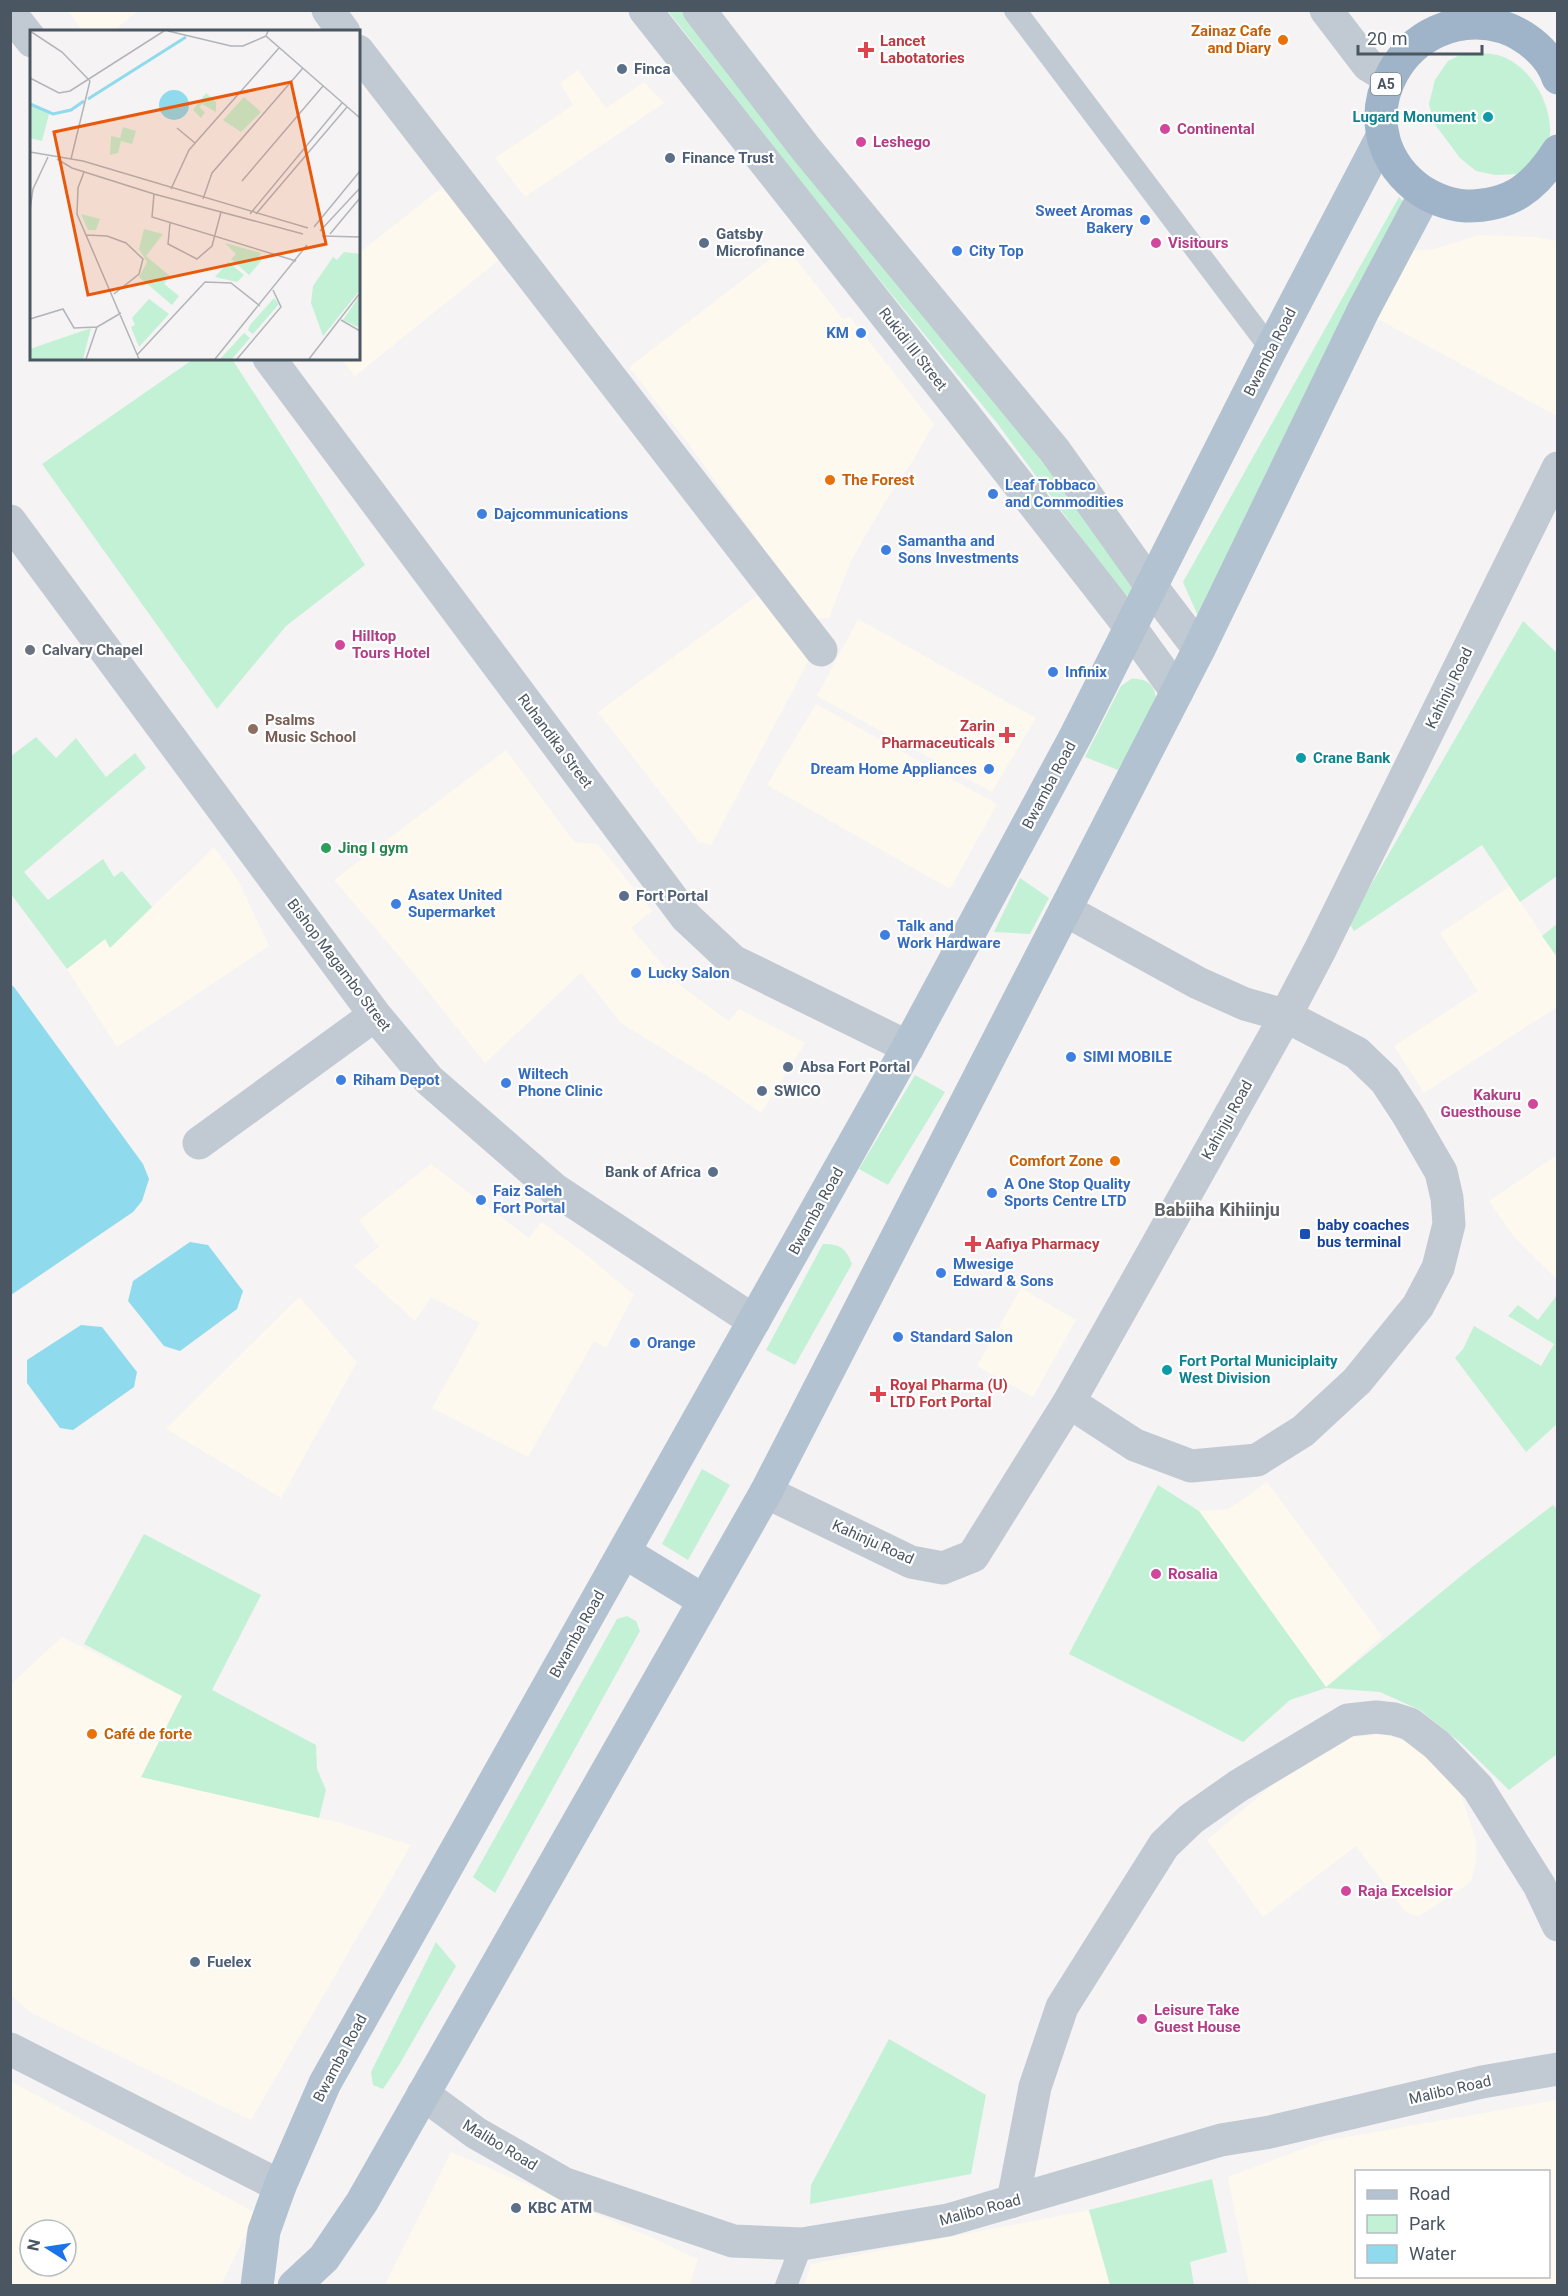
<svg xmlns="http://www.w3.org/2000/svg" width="1568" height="2296" viewBox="0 0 1568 2296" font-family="Roboto,sans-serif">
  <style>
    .commercial { fill: #fdf9ef; fill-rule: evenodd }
    .green { fill: #c3f1d5 }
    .water { fill: #90daee }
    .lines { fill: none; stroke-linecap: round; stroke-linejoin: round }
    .service { stroke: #c1cad2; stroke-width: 22 }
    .minor { stroke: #c1cad2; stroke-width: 33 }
    .tertiary { stroke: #c1cad2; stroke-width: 33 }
    .primary { stroke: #b3c2d1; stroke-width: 33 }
    .trunk { stroke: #9fb4c9; stroke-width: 33 }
    .food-dot { fill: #e8710a; stroke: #fff; stroke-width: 2 }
    .health-dot { fill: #e0444e; stroke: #fff; stroke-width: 2 }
    .service-dot { fill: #5c6f8a; stroke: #fff; stroke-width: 2 }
    .culture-dot { fill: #0f9aa8; stroke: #fff; stroke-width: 2 }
    .hotel-dot { fill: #d1479c; stroke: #fff; stroke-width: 2 }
    .shop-dot { fill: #3f7fe0; stroke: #fff; stroke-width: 2 }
    .worship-dot { fill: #6b7280; stroke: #fff; stroke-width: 2 }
    .education-dot { fill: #8d6e63; stroke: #fff; stroke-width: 2 }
    .leisure-dot { fill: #2e9e5b; stroke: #fff; stroke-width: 2 }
    .transit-dot { fill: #1a4fb4; stroke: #fff; stroke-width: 2 }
    .labels { text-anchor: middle; stroke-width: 4.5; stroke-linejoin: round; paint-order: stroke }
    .shield { fill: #fff; stroke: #808990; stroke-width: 1.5 }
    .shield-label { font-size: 14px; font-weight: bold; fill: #4a5661 }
    .food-label { font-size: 15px; font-weight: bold; fill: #c56008; stroke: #fff; text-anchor: end }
    .health-label { font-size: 15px; font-weight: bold; fill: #be3a42; stroke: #fff; text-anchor: start }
    .service-label { font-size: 15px; font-weight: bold; fill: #4e5e75; stroke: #fff; text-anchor: start }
    .culture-label { font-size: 15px; font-weight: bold; fill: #0d838f; stroke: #fff; text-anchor: start }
    .hotel-label { font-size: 15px; font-weight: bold; fill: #b23c85; stroke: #fff; text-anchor: start }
    .shop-label { font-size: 15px; font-weight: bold; fill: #366cbe; stroke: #fff; text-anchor: start }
    .street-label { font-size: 15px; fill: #4a5661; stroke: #fff }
    .worship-label { font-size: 15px; font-weight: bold; fill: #5b616d; stroke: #fff; text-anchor: start }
    .education-label { font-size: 15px; font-weight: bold; fill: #785e54; stroke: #fff; text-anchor: start }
    .leisure-label { font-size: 15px; font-weight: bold; fill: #27864d; stroke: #fff; text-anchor: start }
    .transit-label { font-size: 15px; font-weight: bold; fill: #164399; stroke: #fff; text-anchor: start }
    .quarter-label { font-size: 18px; font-weight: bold; fill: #5f6368; stroke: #fff }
    .inset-river { fill: none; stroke: #90daee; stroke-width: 3 }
    .inset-road { fill: none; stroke: #b1b4b9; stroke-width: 1.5 }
    .view { fill: #e8590c; fill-opacity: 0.15; stroke: #e8590c; stroke-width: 3 }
    .inset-edge { fill: none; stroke: #4a5661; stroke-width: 3 }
  </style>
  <rect width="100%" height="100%" fill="#f5f3f3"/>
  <path class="commercial" d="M68 11H138L112 32 83 31Z
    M578 70 606 108 644 82 664 103 525 197 495 158 573 105 560 83Z
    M449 182 504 256 355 376 341 359 358 358 359 253Z
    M1479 235 1535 237 1557 241V416L1363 311 1394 252 1434 249Z
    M786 247 843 319 850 317 934 424 912 462 885 502 851 561 829 618 814 619 690 446 629 367Z
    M762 592 811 656 711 845 699 842 598 712Z
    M858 619 1036 718 992 792 817 696Z
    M816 704 997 804 950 889 767 785Z
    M506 750 574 842 598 844 652 911 631 928 681 986 729 1021 739 1009 805 1043 761 1113 720 1084 622 1024 581 973 485 1063 411 970 334 880Z
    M214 847 239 882 269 946 117 1047 67 969 106 939 111 947Z
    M1510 886 1557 957V1007L1424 1093 1394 1046 1478 991 1440 933Z
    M1557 1155V1279L1514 1237 1489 1201Z
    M431 1164 529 1238 541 1222 583 1252 634 1295 606 1348 594 1341 528 1457 432 1408 480 1323 431 1297 415 1321 354 1266 379 1247 359 1220Z
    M1021 1288 1076 1320 1033 1397 977 1366Z
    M299 1297 357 1362 281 1498 166 1429Z
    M1267 1482 1382 1636 1326 1688 1199 1511 1229 1509Z
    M62 1637 182 1696 142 1777 341 1823 411 1845 251 2120 33 2014 11 1996V1684Z
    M1383 1734 1405 1741 1434 1756 1461 1794 1476 1841V1861L1471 1882 1418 1917 1405 1911 1356 1846 1263 1917 1207 1840 1314 1750 1345 1738Z
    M10 2081 256 2213 221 2285H11ZM30 2230H66V2266H30Z
    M1557 2100V2285H1249L1228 2177 1324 2141ZM1356 2172H1548V2276H1356Z
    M451 2152 653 2238 698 2259 690 2285 384 2286Z
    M1089 2210 1110 2285 804 2286 811 2264Z"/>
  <path class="green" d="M668 11H686L990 392 1142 589 1134 601 1119 589 997 423 830 219Z
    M1464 53C1477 53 1493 52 1506 58 1531 70 1548 99 1550 126 1551 133 1548 142 1547 149L1518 174 1495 175 1476 171 1460 158 1434 123 1429 104 1435 80 1448 61Z
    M1399 197 1415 213 1205 632 1183 582Z
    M195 358 232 359 365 565 286 626 217 709 42 464Z
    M1523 621 1557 653V876L1520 902 1482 845 1354 931 1349 923Z
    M1131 679C1150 677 1159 690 1155 708L1118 770 1085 757 1121 686Z
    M36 737 56 758 76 738 106 777 135 753 146 768 24 872 48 900 103 859 114 877 122 871 152 907 110 948 105 939 67 969 11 894V756Z
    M1020 878 1049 898 1030 934 994 932Z
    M1557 924V957L1542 936Z
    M915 1075 945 1092 888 1185 859 1169Z
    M823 1244C840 1244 846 1248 852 1264L795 1365 766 1350Z
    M1557 1295V1424L1526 1452 1455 1358 1463 1349 1474 1326 1541 1366 1554 1344 1508 1316 1518 1305 1538 1320Z
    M702 1469 730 1485 688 1560 662 1544Z
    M1158 1485 1199 1511 1326 1687 1472 1567 1553 1505 1558 1510 1557 1754 1509 1790 1462 1744 1420 1710 1380 1692 1326 1688 1290 1700 1243 1742 1069 1654Z
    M144 1534 261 1595 212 1690 316 1745 317 1769 326 1790 319 1818 141 1777 182 1696 84 1644Z
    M627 1616 636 1621 640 1631 495 1893 473 1877 617 1619Z
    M436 1942 456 1966 399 2065 383 2089 373 2085 371 2072Z
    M889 2039 986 2095 971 2174 810 2204 811 2185Z
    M1212 2179 1227 2252 1190 2262 1194 2285H1110L1089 2210Z"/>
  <path class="water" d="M11 985 14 987 143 1164 149 1179 142 1201 133 1212 11 1295Z
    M190 1242 208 1245 243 1291 237 1309 180 1351 164 1346 128 1301 133 1281Z
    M81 1325 102 1327 137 1372 134 1387 73 1430 60 1428 27 1383V1360Z"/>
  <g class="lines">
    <path class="service" d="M1015 10 1271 349
      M786 2286 802 2244"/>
    <path class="minor" d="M328 10 344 32
      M645 10 960 409 1130 627 1177 692
      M699 10 806 149 1055 451 1151 586 1199 649
      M1326 10 1368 65 1388 77
      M10 13 32 41
      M358 51 821 650
      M269 358 686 917 733 961 908 1047
      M10 521 375 1015 429 1080 554 1189 754 1321
      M1065 910 1198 983 1245 1004 1284 1015 1357 1053 1385 1080 1408 1115 1441 1172 1447 1198 1449 1224 1438 1268 1418 1306 1357 1381 1303 1431 1257 1460 1191 1466 1135 1445 1069 1402
      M199 1143 375 1015
      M766 1492 911 1562 943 1568 973 1556 1069 1402 1279 1028 1320 950 1558 468
      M10 2049 280 2186
      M1013 2201 1035 2087 1062 2007 1164 1845 1191 1819 1238 1786 1348 1720 1376 1717 1394 1719 1410 1724 1437 1745 1478 1788 1539 1885 1558 1925"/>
    <path class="tertiary" d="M423 2094 476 2133 565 2184 733 2241 802 2244 948 2220 1221 2140 1270 2132 1482 2082 1558 2069"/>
    <path class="primary" d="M624 1552 703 1600
      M257 2286 264 2231 280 2186 325 2083 908 1047 1076 735 1271 349 1383 135
      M294 2286 324 2258 362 2202 766 1492 1199 649 1363 311 1425 194"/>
    <path class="trunk" d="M1558 78C1550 54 1526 35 1503 27 1405 0 1336 123 1416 187 1429 197 1448 205 1466 206 1511 206 1534 188 1558 151"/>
  </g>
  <g class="food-dot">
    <circle cx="1283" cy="40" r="6"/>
    <circle cx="830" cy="480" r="6"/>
    <circle cx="1115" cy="1161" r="6"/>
    <circle cx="92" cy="1734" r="6"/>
  </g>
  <g class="health-dot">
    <path d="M863 41h6v6h6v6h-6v6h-6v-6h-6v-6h6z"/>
    <path d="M1004 726h6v6h6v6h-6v6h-6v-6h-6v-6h6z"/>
    <path d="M970 1235h6v6h6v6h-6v6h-6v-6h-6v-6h6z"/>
    <path d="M875 1385h6v6h6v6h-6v6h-6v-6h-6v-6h6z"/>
  </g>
  <g class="service-dot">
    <circle cx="622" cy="69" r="6"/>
    <circle cx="670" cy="158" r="6"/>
    <circle cx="704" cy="243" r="6"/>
    <circle cx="624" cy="896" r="6"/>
    <circle cx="788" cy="1067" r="6"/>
    <circle cx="762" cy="1091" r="6"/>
    <circle cx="713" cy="1172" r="6"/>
    <circle cx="195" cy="1962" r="6"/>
    <circle cx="516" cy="2208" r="6"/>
  </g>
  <g class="culture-dot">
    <circle cx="1488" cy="117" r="6"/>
    <circle cx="1301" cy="758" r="6"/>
    <circle cx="1167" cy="1370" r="6"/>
  </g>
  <g class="hotel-dot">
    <circle cx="1165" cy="129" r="6"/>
    <circle cx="861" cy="142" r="6"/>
    <circle cx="1156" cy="243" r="6"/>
    <circle cx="340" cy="645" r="6"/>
    <circle cx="1533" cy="1104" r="6"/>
    <circle cx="1156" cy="1574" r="6"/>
    <circle cx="1346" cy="1891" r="6"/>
    <circle cx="1142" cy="2019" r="6"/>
  </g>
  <g class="shop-dot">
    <circle cx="1145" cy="220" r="6"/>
    <circle cx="957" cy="251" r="6"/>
    <circle cx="861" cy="333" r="6"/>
    <circle cx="993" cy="494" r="6"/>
    <circle cx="482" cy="514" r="6"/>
    <circle cx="886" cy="550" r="6"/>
    <circle cx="1053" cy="672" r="6"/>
    <circle cx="989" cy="769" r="6"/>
    <circle cx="396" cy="904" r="6"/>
    <circle cx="885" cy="935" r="6"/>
    <circle cx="636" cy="973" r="6"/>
    <circle cx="1071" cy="1057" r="6"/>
    <circle cx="341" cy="1080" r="6"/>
    <circle cx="506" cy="1083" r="6"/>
    <circle cx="992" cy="1193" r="6"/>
    <circle cx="481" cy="1200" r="6"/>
    <circle cx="941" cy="1273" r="6"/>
    <circle cx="898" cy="1337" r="6"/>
    <circle cx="635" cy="1343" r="6"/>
  </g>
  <circle class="worship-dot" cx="30" cy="650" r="6"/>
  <circle class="education-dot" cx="253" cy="729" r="6"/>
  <circle class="leisure-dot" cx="326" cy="848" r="6"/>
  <rect class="transit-dot" x="1299" y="1228" width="12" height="12" rx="3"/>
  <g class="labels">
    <rect class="shield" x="1371" y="73" width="30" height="22" rx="4.5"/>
    <g class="shield-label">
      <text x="1386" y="89">A5</text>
    </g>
    <g class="food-label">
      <text x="1271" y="36">Zainaz Cafe<tspan x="1271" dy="17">and Diary</tspan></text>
      <text x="842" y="485" text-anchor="start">The Forest</text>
      <text x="1103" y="1166">Comfort Zone</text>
      <text x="104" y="1739" text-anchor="start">Café de forte</text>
    </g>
    <g class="health-label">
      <text x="880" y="46">Lancet<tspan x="880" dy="17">Labotatories</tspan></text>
      <text x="995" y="731" text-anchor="end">Zarin<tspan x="995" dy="17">Pharmaceuticals</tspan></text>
      <text x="985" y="1249">Aafiya Pharmacy</text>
      <text x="890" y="1390">Royal Pharma (U)<tspan x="890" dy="17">LTD Fort Portal</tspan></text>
    </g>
    <g class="service-label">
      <text x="634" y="74">Finca</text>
      <text x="682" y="163">Finance Trust</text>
      <text x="716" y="239">Gatsby<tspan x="716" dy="17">Microfinance</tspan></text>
      <text x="636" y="901">Fort Portal</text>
      <text x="800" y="1072">Absa Fort Portal</text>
      <text x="774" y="1096">SWICO</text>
      <text x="701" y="1177" text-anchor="end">Bank of Africa</text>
      <text x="207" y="1967">Fuelex</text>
      <text x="528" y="2213">KBC ATM</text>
    </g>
    <g class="culture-label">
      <text x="1476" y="122" text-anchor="end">Lugard Monument</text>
      <text x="1313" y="763">Crane Bank</text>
      <text x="1179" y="1366">Fort Portal Municiplaity<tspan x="1179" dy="17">West Division</tspan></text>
    </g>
    <g class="hotel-label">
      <text x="1177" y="134">Continental</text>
      <text x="873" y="147">Leshego</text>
      <text x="1168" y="248">Visitours</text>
      <text x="352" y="641">Hilltop<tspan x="352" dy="17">Tours Hotel</tspan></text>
      <text x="1521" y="1100" text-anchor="end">Kakuru<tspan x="1521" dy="17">Guesthouse</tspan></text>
      <text x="1168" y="1579">Rosalia</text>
      <text x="1358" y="1896">Raja Excelsior</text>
      <text x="1154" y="2015">Leisure Take<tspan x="1154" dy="17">Guest House</tspan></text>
    </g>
    <g class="shop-label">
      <text x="1133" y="216" text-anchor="end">Sweet Aromas<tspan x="1133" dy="17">Bakery</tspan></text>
      <text x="969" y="256">City Top</text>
      <text x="849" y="338" text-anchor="end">KM</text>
      <text x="1005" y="490">Leaf Tobbaco<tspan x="1005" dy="17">and Commodities</tspan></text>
      <text x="494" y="519">Dajcommunications</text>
      <text x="898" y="546">Samantha and<tspan x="898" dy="17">Sons Investments</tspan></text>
      <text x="1065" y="677">Infinix</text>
      <text x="977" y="774" text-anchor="end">Dream Home Appliances</text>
      <text x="408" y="900">Asatex United<tspan x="408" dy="17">Supermarket</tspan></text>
      <text x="897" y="931">Talk and<tspan x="897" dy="17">Work Hardware</tspan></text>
      <text x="648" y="978">Lucky Salon</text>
      <text x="1083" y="1062">SIMI MOBILE</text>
      <text x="518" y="1079">Wiltech<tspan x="518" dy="17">Phone Clinic</tspan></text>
      <text x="353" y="1085">Riham Depot</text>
      <text x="1004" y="1189">A One Stop Quality<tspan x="1004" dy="17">Sports Centre LTD</tspan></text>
      <text x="493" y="1196">Faiz Saleh<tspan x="493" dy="17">Fort Portal</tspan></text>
      <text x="953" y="1269">Mwesige<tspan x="953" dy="17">Edward &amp; Sons</tspan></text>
      <text x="910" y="1342">Standard Salon</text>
      <text x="647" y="1348">Orange</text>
    </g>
    <g class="street-label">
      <text transform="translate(913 349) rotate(52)" y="5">Rukidi III Street</text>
      <text transform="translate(1270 352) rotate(-63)" y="5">Bwamba Road</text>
      <text transform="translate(1449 688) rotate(-64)" y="5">Kahinju Road</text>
      <text transform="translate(555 741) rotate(53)" y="5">Ruhandika Street</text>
      <text transform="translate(1049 785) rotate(-62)" y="5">Bwamba Road</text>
      <text transform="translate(339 965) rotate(53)" y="5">Bishop Magambo Street</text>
      <text transform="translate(1227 1120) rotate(-61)" y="5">Kahinju Road</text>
      <text transform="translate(816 1211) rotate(-61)" y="5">Bwamba Road</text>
      <text transform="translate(873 1542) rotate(24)" y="5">Kahinju Road</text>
      <text transform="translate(577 1634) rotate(-61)" y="5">Bwamba Road</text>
      <text transform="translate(340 2058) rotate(-62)" y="5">Bwamba Road</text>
      <text transform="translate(1450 2090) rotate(-13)" y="5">Malibo Road</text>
      <text transform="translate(500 2145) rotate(31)" y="5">Malibo Road</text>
      <text transform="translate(980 2210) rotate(-15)" y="5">Malibo Road</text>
    </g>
    <g class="worship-label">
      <text x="42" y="655">Calvary Chapel</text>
    </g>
    <g class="education-label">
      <text x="265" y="725">Psalms<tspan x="265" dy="17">Music School</tspan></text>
    </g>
    <g class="leisure-label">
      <text x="338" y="853">Jing I gym</text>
    </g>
    <g class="transit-label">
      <text x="1317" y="1230">baby coaches<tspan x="1317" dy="17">bus terminal</tspan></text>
    </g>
    <g class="quarter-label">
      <text x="1217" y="1216">Babiiha Kihiinju</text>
    </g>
  </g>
  <g transform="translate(30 30)">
    <rect width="330" height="330" fill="#f5f3f3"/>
    <path d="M176 63 186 72V82L172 74 169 77 175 82 171 88 163 80ZM214 67 231 82 211 102 193 90ZM0 75 19 84 12 111 0 108ZM93 97 106 101 102 114 91 111 88 123 80 125 81 106 90 108ZM51 184 70 189 66 200H58ZM114 199 133 204 116 226 140 246 134 254 149 266 142 275 109 247 117 232 109 219ZM195 213 231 223 228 228 232 230 219 245 201 229 206 224ZM314 222 330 224V260L293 306 281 273 283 256 303 227 307 230ZM198 232 214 245 207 252 185 247ZM330 265V298L313 290ZM244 268 249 274 223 304 218 300 220 295ZM119 269 139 284 109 317 101 297 105 295 102 288ZM61 298 53 329H0V319ZM214 303 220 308 202 329H190Z" fill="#c3f1d5"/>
    <path d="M129 75a15 15 0 1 1 30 0a15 15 0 1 1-30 0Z" fill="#90daee"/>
    <path class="inset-river" d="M58 69 156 7M0 74 23 84 41 80 54 71"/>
    <path class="inset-road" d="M0 1 32 22 60 51M138 1 201 16H213L236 6M238 1 236 6 330 88M0 48 29 63 40 61 134 1M147 98 165 113M0 122 53 131 278 198M27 129 42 138 124 164 273 204M41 129 60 51M54 142 48 158 47 184 109 329M212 151 293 56M141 159 159 120 249 18M124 164 122 187 266 231M173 169 182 143 273 38M0 180 3 159 18 127M220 184 312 73M226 184 317 77M140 193 138 214 167 229 182 216 191 182M284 197 330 141M290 201 330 158M300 204 330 168M56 205 77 206 96 213 113 229 109 244 84 264M292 206 330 207M0 289 33 279 44 298 67 297M311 290 330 301M107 325 175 252 201 253 230 276M56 329 67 297 91 283M185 329 277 215M207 329 251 277 243 260M279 329 330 263"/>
    <path class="view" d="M261 52 296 214 58 265 24 102Z"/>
    <rect width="330" height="330" class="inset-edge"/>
  </g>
  <rect width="1568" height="2296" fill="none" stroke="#4a5661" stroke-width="24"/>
  <rect x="1355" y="2170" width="195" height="108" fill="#ffffff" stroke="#b7bbc0" stroke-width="1.5"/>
  <rect x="1367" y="2190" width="30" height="9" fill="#b3c2d1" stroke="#b7bbc0" stroke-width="1.5"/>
  <text x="1409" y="2200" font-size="18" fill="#4a5661">Road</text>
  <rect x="1367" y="2215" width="30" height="18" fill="#c3f1d5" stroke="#b7bbc0" stroke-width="1.5"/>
  <text x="1409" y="2230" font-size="18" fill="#4a5661">Park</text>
  <rect x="1367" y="2245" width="30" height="18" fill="#90daee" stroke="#b7bbc0" stroke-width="1.5"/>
  <text x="1409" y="2260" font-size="18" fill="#4a5661">Water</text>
  <g transform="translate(48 2248) rotate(282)"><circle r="28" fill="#ffffff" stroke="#b7bbc0" stroke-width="1.5"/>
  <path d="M0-4.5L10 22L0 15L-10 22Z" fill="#1a73e8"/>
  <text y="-9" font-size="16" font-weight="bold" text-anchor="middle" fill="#4a5661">N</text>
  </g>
  <path d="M1358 45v9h124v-9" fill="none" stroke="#4a5661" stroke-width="3"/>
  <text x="1367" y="45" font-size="18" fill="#4a5661" stroke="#ffffff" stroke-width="4.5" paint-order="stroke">20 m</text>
</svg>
